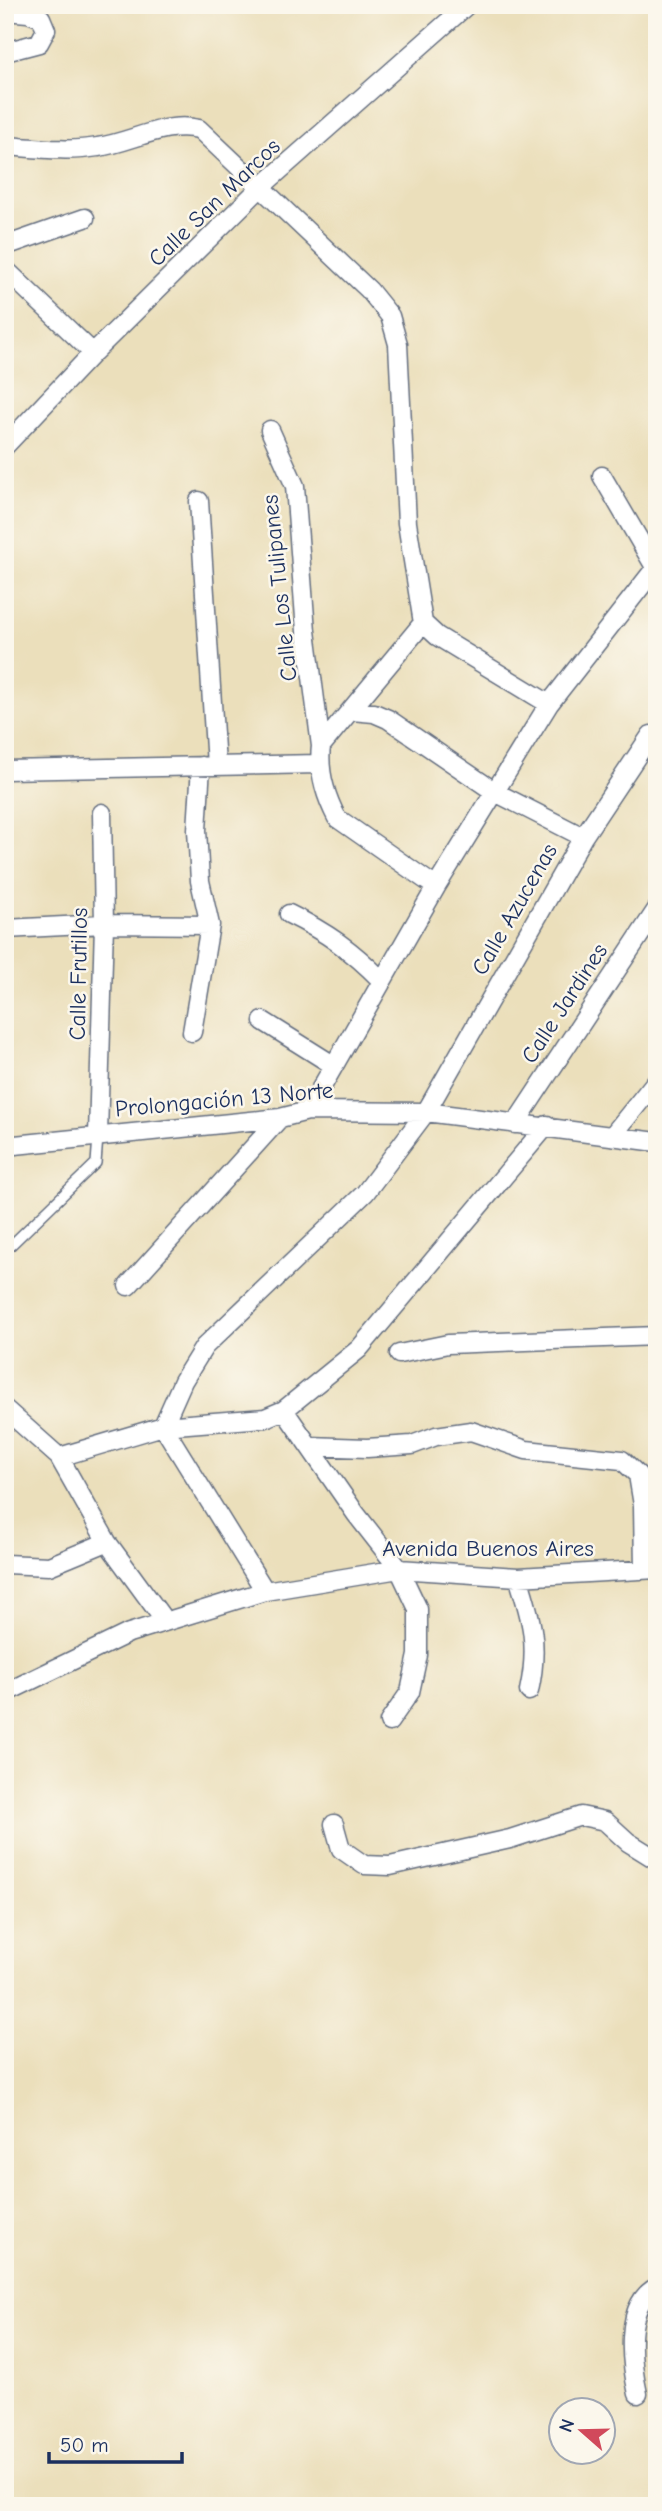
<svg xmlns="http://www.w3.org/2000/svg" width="662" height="2511" viewBox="0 0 662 2511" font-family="'Comic Neue',sans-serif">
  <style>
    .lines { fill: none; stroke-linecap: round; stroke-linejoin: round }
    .service-casing { stroke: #646d7f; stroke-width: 12 }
    .minor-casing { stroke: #646d7f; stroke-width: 21 }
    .service { stroke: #fff; stroke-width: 9 }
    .minor { stroke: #fff; stroke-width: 18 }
    .labels { text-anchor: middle; stroke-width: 5; stroke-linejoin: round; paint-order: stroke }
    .street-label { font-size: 23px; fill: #1b2f5e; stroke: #fbf7ec }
  </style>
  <rect width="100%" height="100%" fill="#fbf7ec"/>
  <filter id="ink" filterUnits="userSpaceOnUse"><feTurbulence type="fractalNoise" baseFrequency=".0143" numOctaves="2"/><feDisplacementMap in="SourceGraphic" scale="14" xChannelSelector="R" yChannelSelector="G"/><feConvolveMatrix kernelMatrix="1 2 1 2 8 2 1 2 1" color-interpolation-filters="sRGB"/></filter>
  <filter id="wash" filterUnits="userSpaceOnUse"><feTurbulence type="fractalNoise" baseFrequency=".00686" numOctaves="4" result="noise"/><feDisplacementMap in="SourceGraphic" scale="28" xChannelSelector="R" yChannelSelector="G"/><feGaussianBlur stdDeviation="1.57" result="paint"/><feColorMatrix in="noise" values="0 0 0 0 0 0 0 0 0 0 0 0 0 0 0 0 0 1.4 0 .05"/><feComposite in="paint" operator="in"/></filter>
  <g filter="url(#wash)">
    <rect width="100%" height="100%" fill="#ebdfbb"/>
  </g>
  <g filter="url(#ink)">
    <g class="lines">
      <defs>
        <path id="service" d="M5 1251 96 1163 98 1137"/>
        <path id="minor" d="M5 11 28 13 41 18 46 30 39 43 5 52
          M5 146C36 148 68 152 98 147 133 142 164 121 199 129L369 290 390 316 398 344 407 523 423 623 437 636 549 704
          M5 246 85 218
          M5 269 93 353
          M270 430 295 486 306 631 321 746C318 771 325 795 337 818L436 887
          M5 446 93 353 262 186 467 5
          M602 476 655 567 657 564
          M199 501 216 765
          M352 711 374 713 388 719 495 792 583 837
          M321 746 423 623
          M5 770 319 764
          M289 914C326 932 353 951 381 980
          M5 929 104 924 210 925
          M263 1021 333 1065
          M192 1032 210 925 200 881 197 830 201 766
          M308 1111 436 887 549 704 657 566
          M515 1124 657 909
          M98 1135 104 924 102 813
          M612 1136 657 1080
          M5 1146 280 1118 308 1111 426 1112 657 1142
          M128 1286 280 1118
          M399 1354 448 1344 657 1336
          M5 1409 59 1457 107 1542 164 1620
          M284 1410 356 1514 399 1569 418 1609V1655L410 1692 389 1722
          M309 1446 367 1448 412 1445 436 1436 471 1431 526 1450 622 1460 638 1475 643 1505 644 1569
          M59 1457 163 1426 265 1418 284 1410 359 1349 547 1125
          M5 1564 49 1566 107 1542
          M518 1577C532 1620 539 1646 529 1691
          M265 1591 163 1426 183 1381 204 1347 365 1193 426 1112 583 837 651 735
          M5 1693 129 1633 265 1591 399 1569 518 1577 657 1569
          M334 1824 341 1849 364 1865 390 1866 510 1839 581 1816 605 1821 628 1842 657 1860
          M638 2394C631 2363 623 2304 657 2287"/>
      </defs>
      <use href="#service" class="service-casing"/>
      <use href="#minor" class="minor-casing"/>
      <use href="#service" class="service"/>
      <use href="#minor" class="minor"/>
    </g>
  </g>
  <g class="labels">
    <g class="street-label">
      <text transform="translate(214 202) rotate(-44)" y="8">Calle San Marcos</text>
      <text transform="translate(279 588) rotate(-96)" y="8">Calle Los Tulipanes</text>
      <text transform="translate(514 909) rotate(-60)" y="8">Calle Azucenas</text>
      <text transform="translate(78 974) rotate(-89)" y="8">Calle Frutillos</text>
      <text transform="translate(564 1003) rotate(-57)" y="8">Calle Jardines</text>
      <text transform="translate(224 1099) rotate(-5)" y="8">Prolongación 13 Norte</text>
      <text x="488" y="1556">Avenida Buenos Aires</text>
    </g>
  </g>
  <rect width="662" height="2511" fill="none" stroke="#fbf7ec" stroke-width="28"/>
  <g transform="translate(582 2431) rotate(290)"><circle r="33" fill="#fbf7ec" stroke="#a1a7b3" stroke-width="2"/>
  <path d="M0-5L12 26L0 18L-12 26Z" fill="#d1495b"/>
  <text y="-10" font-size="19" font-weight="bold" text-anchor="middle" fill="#1b2f5e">N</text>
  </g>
  <path d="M49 2452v10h133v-10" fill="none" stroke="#1b2f5e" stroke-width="3.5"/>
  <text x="60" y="2452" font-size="21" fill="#1b2f5e" stroke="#fbf7ec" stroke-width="5" paint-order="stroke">50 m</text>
</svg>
